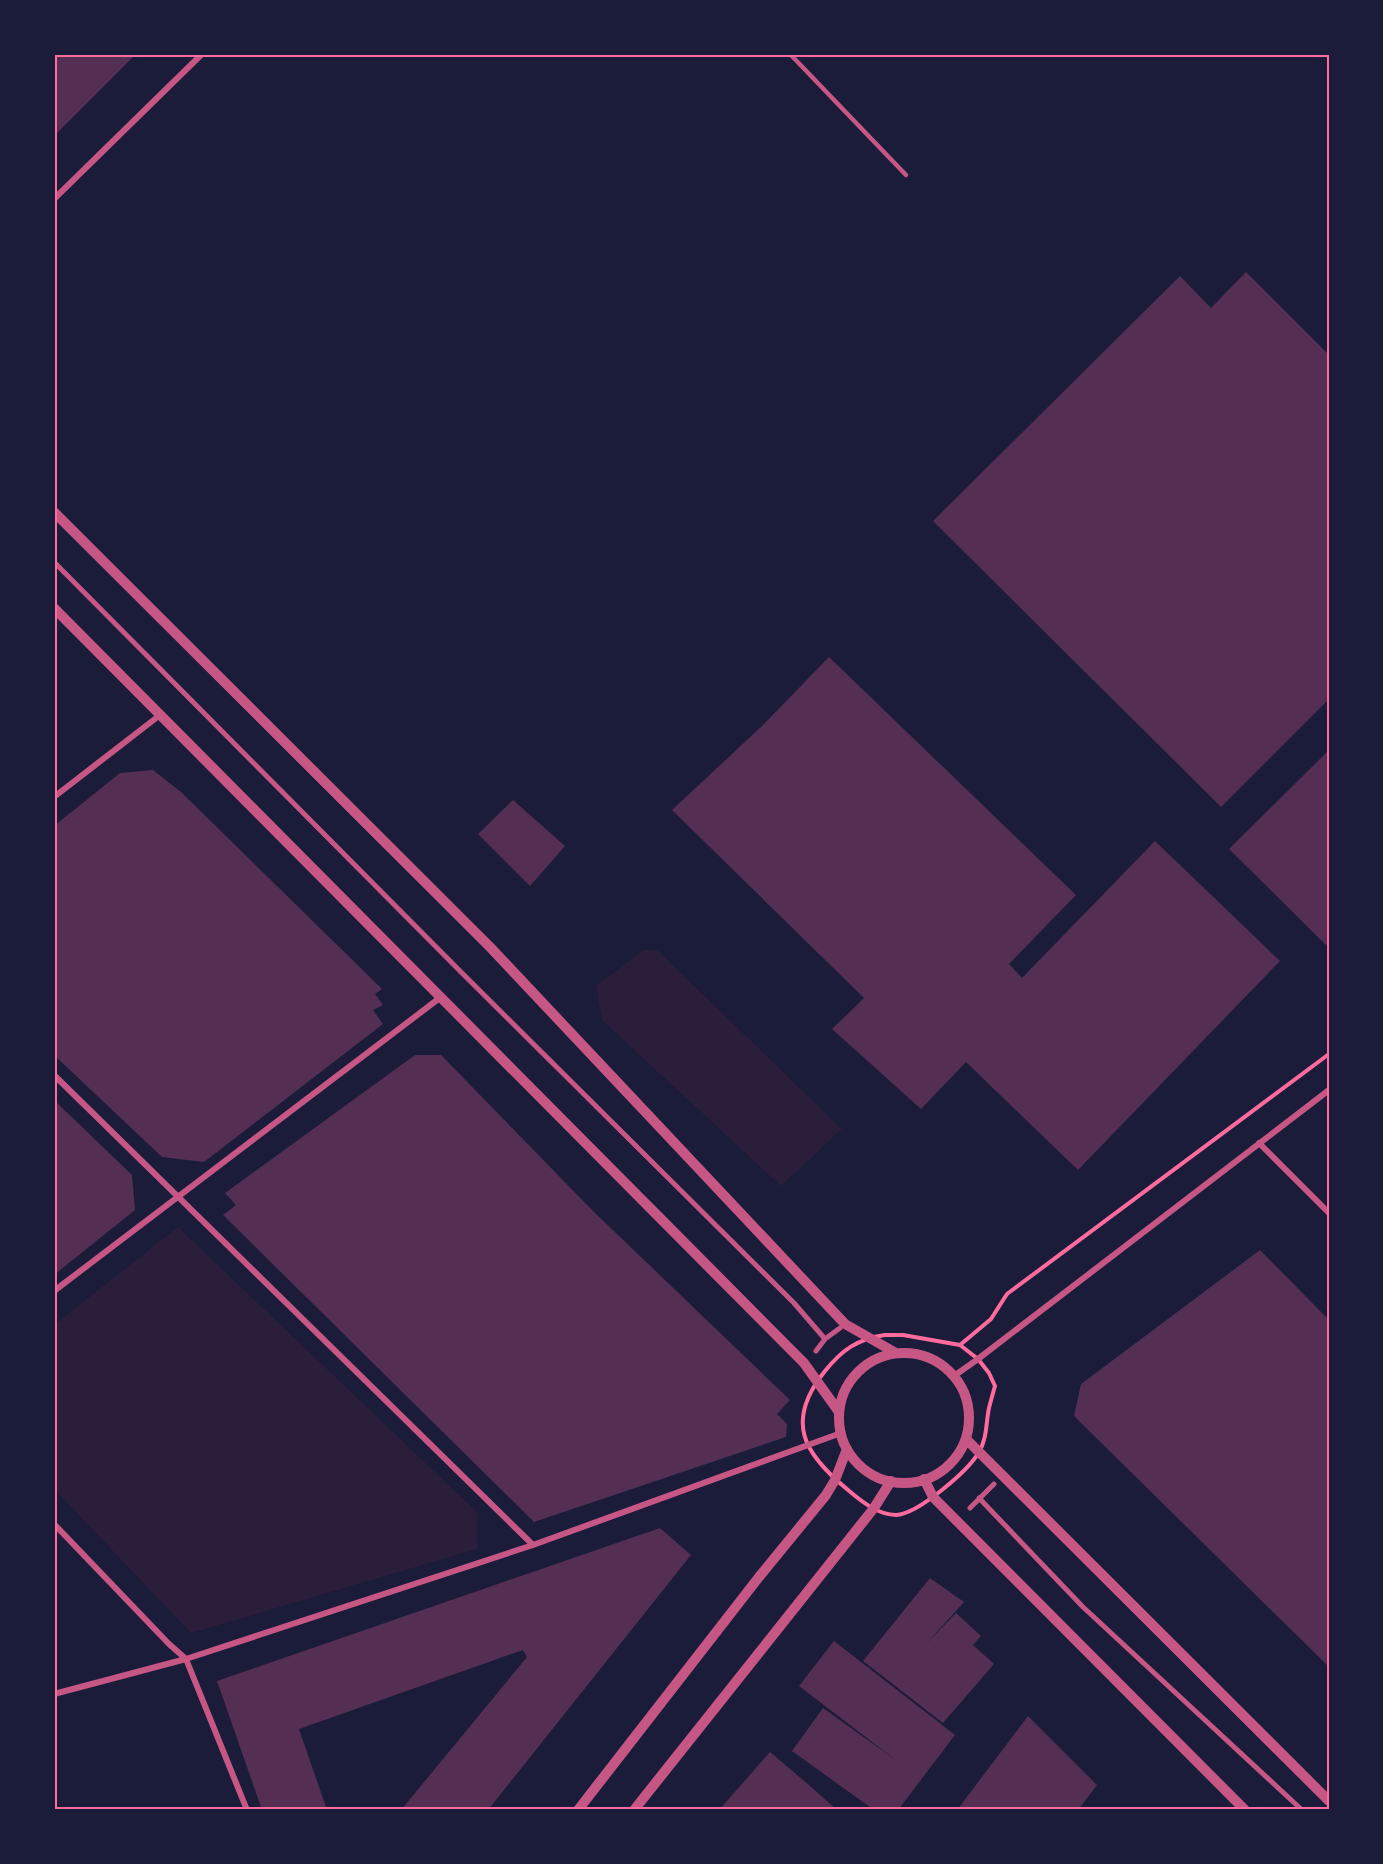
<svg xmlns="http://www.w3.org/2000/svg" width="1383" height="1864" viewBox="0 0 1383 1864" font-family="'DM Sans',sans-serif">
  <style>
    .green { fill: #2a1e3b }
    .building { fill: #542f53 }
    .lines { fill: none; stroke-linecap: round; stroke-linejoin: round }
    .path { stroke: #ff6b9d; stroke-width: 4 }
    .service { stroke: #c65784; stroke-width: 4.5 }
    .pedestrian { stroke: #c65784; stroke-width: 5 }
    .minor { stroke: #c65784; stroke-width: 6 }
    .tertiary { stroke: #c65784; stroke-width: 10 }
    .neatline { fill: none; stroke: #ff6b9d; stroke-width: 2 }
  </style>
  <rect width="100%" height="100%" fill="#1b1b3a"/>
  <path class="green" d="M644 950H657L842 1129 781 1186 602 1020 596 986Z
    M178 1227 478 1513 477 1549 191 1633 54 1489V1325Z"/>
  <path class="building" d="M54 54H136L54 136Z
    M1246 272 1329 355V699L1221 807 933 521 1180 276 1211 308Z
    M829 657 1076 895 1009 964 1022 978 1155 841 1280 961 1078 1170 966 1062 921 1109 832 1029 864 998 672 810 762 726Z
    M1329 750V942L1326 945 1229 849Z
    M153 770 181 792 382 989 375 994 383 1005 373 1010 383 1024 204 1162 162 1157 54 1055V826L120 773Z
    M513 800 565 846 530 886 478 834Z
    M415 1055H441L592 1210 790 1400 777 1414 787 1424 786 1437 534 1522 223 1215 236 1205 225 1193Z
    M54 1100 132 1175 135 1210 54 1275Z
    M1260 1250 1329 1320V1667L1074 1416 1081 1384Z
    M660 1528 691 1555 488 1810H401L527 1657 523 1650 299 1729 327 1810H262L217 1681Z
    M930 1578 964 1602 925 1645 956 1613 981 1636 973 1645 994 1664 943 1723 863 1661Z
    M834 1641 955 1735 898 1810H874L792 1751 823 1708 897 1761 799 1686Z
    M1028 1716 1097 1785 1078 1810H957Z
    M770 1752 809 1785 837 1810H719Z"/>
  <g class="lines">
    <path class="path" d="M885 1335H903L960 1345 978 1359 989 1373 995 1386C993 1393 991 1400 989 1408 986 1422 987 1439 979 1452 968 1471 918 1514 896 1515 878 1515 861 1501 848 1490 804 1454 784 1422 825 1371 842 1350 857 1339 885 1335Z
      M960 1345 991 1319 1007 1294 1329 1054"/>
    <path class="service" d="M790 54 906 175"/>
    <path class="pedestrian" d="M54 562 463 974 794 1303 825 1339 840 1328
      M816 1351 825 1339
      M979 1498 1083 1607 1302 1810
      M970 1508 994 1484"/>
    <path class="minor" d="M54 199 202 54
      M54 797 160 715
      M54 1075 533 1545
      M1259 1143 1329 1213
      M54 1291 441 997
      M954 1376 978 1359 1329 1090
      M54 1524 169 1644 186 1659 247 1810
      M54 1694 186 1659 533 1545 841 1433"/>
    <path class="tertiary" d="M54 512 490 947 845 1324 896 1353
      M54 608 804 1363 839 1412
      M839 1418a65 65 0 1 1 130 0a65 65 0 1 1-130 0Z
      M966 1439 1329 1801
      M924 1479 933 1497 1245 1810
      M578 1810 759 1577 826 1495 835 1480 847 1449
      M634 1810 874 1508 891 1481"/>
  </g>
  <rect width="1383" height="1864" fill="none" stroke="#1b1b3a" stroke-width="111"/>
  <rect x="56" y="56" width="1272" height="1752" class="neatline"/>
</svg>
